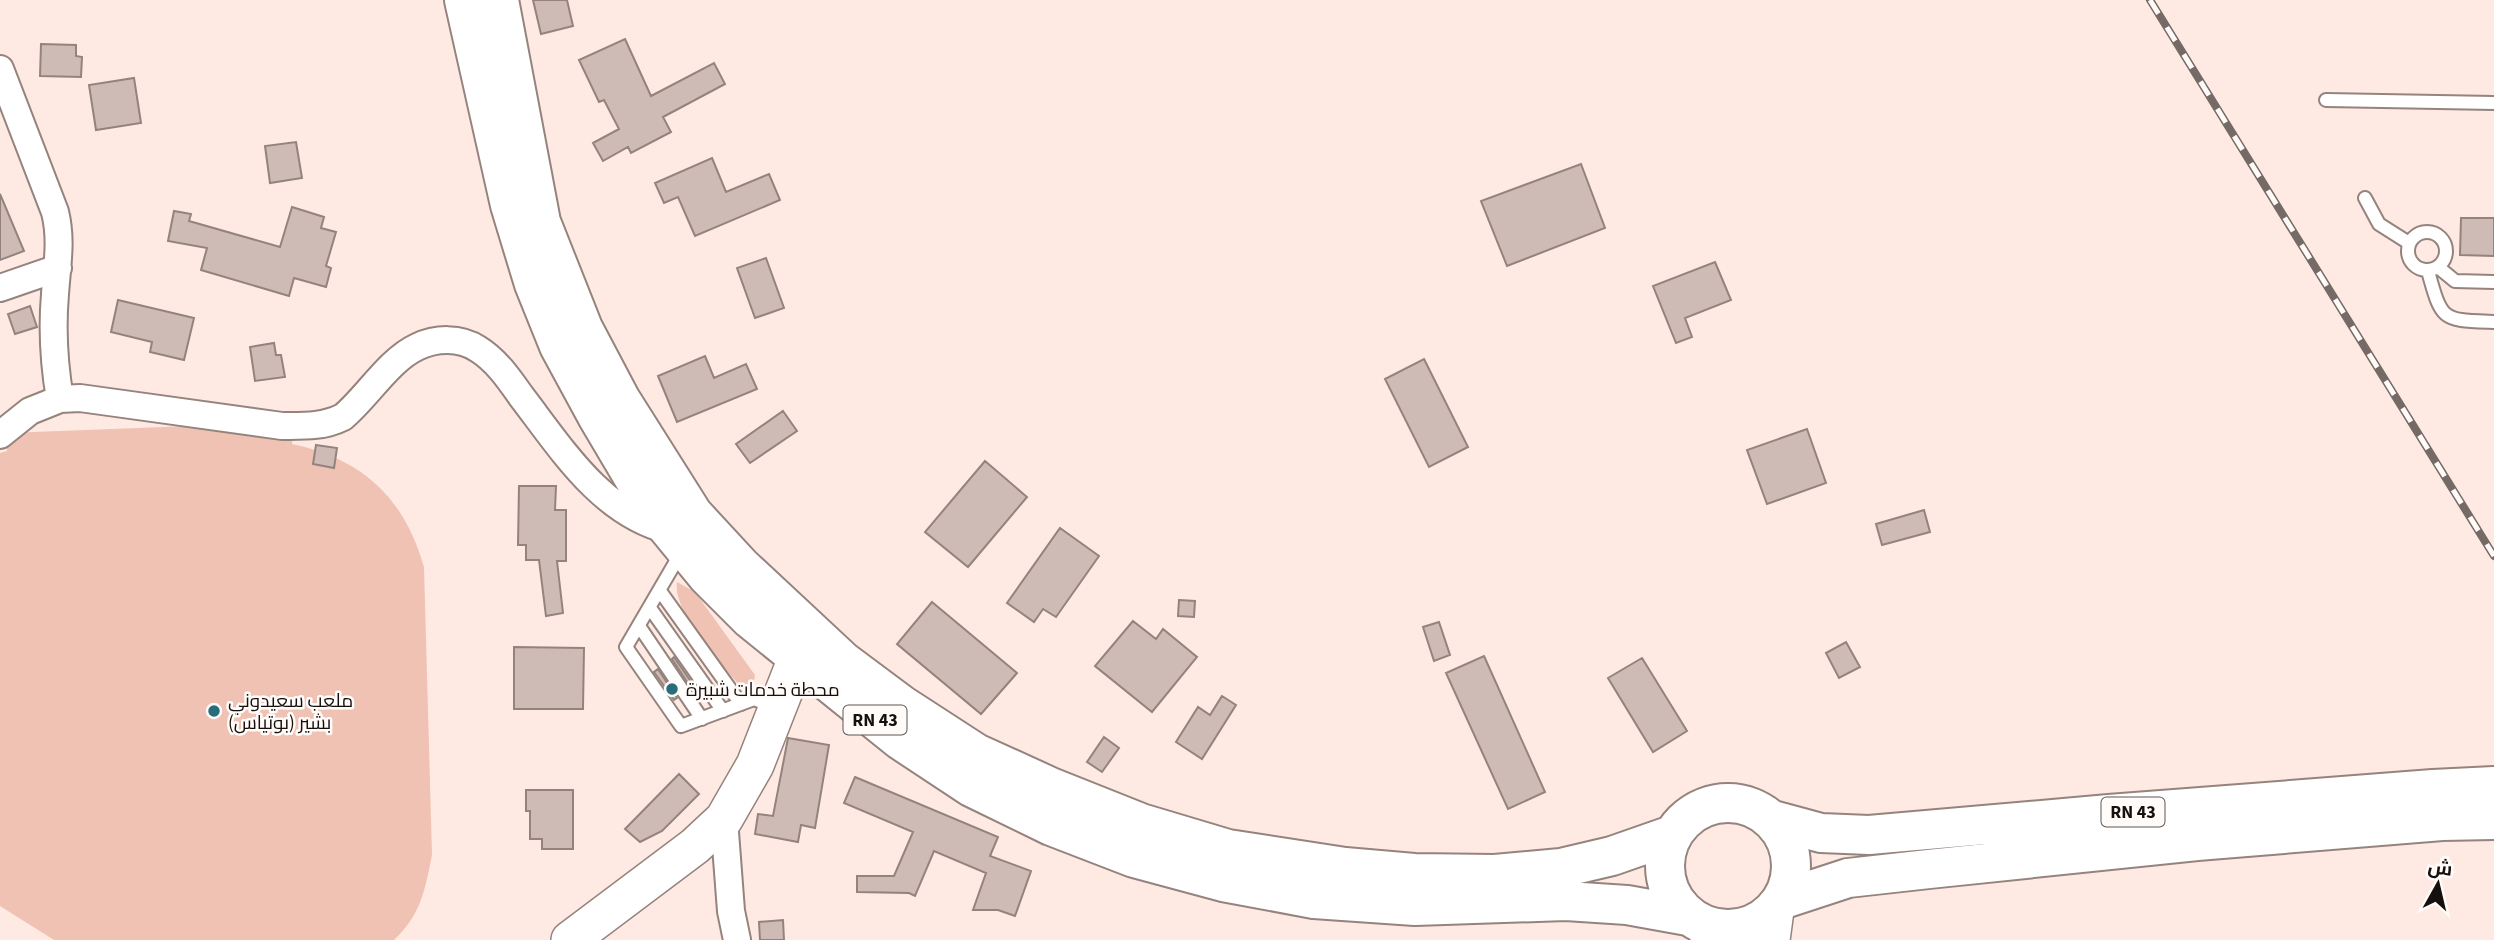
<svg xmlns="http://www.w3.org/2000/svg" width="2494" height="940" viewBox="0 0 2494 940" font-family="'Source Sans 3',Cairo,sans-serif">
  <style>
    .green { fill: #efc2b3 }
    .building { fill: #cebbb5; stroke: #94837d; stroke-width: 2 }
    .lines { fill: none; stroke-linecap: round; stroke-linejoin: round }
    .lane-casing { stroke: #95837d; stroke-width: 16 }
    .street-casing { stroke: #95837d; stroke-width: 30 }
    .secondary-casing { stroke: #95837d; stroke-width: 40 }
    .highway-casing { stroke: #95837d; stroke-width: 42 }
    .lane { stroke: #fff; stroke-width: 12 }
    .street { stroke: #fff; stroke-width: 26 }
    .secondary { stroke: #fff; stroke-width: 37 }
    .highway { stroke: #fff; stroke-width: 38 }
    .rail-casing { stroke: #766a66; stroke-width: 8 }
    .rail { stroke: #fffbf9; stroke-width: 5; stroke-dasharray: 16; stroke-linecap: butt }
    .poi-dot { fill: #286d7c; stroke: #fffbf9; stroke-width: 2.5 }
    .labels { text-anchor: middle; stroke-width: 5; stroke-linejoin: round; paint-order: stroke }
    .shield { fill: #fffbf9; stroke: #5b5654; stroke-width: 2 }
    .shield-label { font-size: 18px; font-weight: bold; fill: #150f0d }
    .poi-label { font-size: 19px; fill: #150f0d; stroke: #fffbf9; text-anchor: start }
  </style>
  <rect width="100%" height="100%" fill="#feeae3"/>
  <path class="green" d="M293 422 292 444C362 459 404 497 424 567L432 855C425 890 421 915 394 940H54L0 906V453L7 451V433Z
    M677 582 695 592 755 675 753 687 742 688C723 666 672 612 677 582Z"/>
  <path class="building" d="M533 0H567L573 26 541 34Z
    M625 39 651 96 714 63 725 84 663 117 671 132 631 153 628 147 603 161 593 143 619 129 604 100 599 102 579 60Z
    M41 44 76 45V56L82 57 81 77 40 76Z
    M134 78 141 123 96 130 89 85Z
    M296 142 302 178 270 183 265 146Z
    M712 158 726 192 769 174 780 200 695 236 678 197 664 203 655 183Z
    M1581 164 1605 228 1507 266 1481 201Z
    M0 194 24 251 0 260Z
    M292 207 324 217 321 228 336 232 326 266 331 268 326 287 294 278 289 296 201 270 207 248 168 241 174 211 191 214 189 221 280 247Z
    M2461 218H2494V256L2460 255Z
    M766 258 784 308 755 318 737 268Z
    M1715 262 1731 300 1685 318 1692 337 1676 343 1653 286Z
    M118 300 194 318 184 360 150 352 152 342 111 332Z
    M30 306 37 327 15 334 8 314Z
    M274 343 276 355H281L285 377 255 381 250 347Z
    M705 356 714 378 746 364 757 389 677 422 658 376Z
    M1424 359 1468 447 1429 467 1385 379Z
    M783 411 797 431 750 463 736 444Z
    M1807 429 1826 483 1767 504 1747 450Z
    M316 445 337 448 334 468 313 464Z
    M985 461 1027 497 968 567 925 532Z
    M519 486H556L555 510H566V561H557L563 613 546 616 539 560H526V545H518Z
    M1924 510 1930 532 1882 545 1876 524Z
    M1060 528 1099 556 1056 617 1043 609 1034 622 1007 603Z
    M1179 600 1195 601 1194 617 1178 616Z
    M932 602 1017 673 981 714 897 644Z
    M1133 621 1156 639 1163 629 1197 657 1152 712 1095 666Z
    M1439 622 1450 655 1434 661 1423 627Z
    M1846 642 1860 667 1839 678 1826 653Z
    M514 647 584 648 583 709H514Z
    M1484 656 1545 792 1508 809 1446 673Z
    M674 657 694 686 691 688 672 659Z
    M1642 658 1687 731 1653 752 1608 678Z
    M658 669 677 698 674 700 654 672Z
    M1222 696 1236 705 1202 759 1176 742 1198 707 1210 715Z
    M1104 737 1119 748 1102 772 1087 762Z
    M788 738 829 745 815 828 801 825 798 842 755 834 758 814 773 816Z
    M679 774 699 794 662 831 640 842 625 829Z
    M855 777 998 837 990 856 1031 871 1015 916 998 910H973L986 873 934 851 915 896 909 893 857 892V876H894L913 832 844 803Z
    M526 790H573V849H542V839H530V811H526Z
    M783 920 784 940H760L759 922Z"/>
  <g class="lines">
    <defs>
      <path id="lane" d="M2326 100 2494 103
        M2365 198 2379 224 2409 243
        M2408 251a19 19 0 1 1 38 0a19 19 0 1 1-38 0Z
        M2438 267 2455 281 2494 282
        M2428 271C2442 322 2442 320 2494 322
        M682 551 626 647 681 726 754 699 774 707
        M660 591 741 704
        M650 608 723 711
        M639 626 702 719"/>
      <path id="street" d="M0 69 55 212C62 240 57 265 55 294 52 329 54 364 60 399L80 398 282 426C304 426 323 427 343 417 367 397 389 360 417 347 436 338 460 337 478 349 496 360 509 379 521 396 561 448 601 513 668 530
        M0 288 58 268
        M0 435 30 411 60 399
        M724 819 731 911 737 940"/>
      <path id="secondary" d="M1706 926 1710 940
        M570 940 695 846 724 819 755 765 797 658 805 628
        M1771 940 1775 910"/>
      <path id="highway" d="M464 0 510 205 534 284 559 346 597 416 652 509 707 576 750 619 900 740 971 787 1051 826 1134 858 1223 882 1314 899 1415 906 1566 901 1627 905 1688 916
        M499 0 541 222 583 328 621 400 693 514 741 566 843 661 902 705 976 753 1053 788 1141 823 1228 849 1345 867 1414 873 1495 874 1561 868 1612 856 1672 835
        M1665 866a63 63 0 1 1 126 0a63 63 0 1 1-126 0Z
        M1773 820 1821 833 1869 835 2109 814 2433 789 2494 786
        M1784 899 1848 878 1929 869 2197 841 2442 821 2494 820"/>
    </defs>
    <use href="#lane" class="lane-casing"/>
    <use href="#street" class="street-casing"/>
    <use href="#secondary" class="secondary-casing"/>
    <use href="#highway" class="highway-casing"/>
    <use href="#lane" class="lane"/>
    <use href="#street" class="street"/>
    <use href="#secondary" class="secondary"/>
    <use href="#highway" class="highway"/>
    <defs>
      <path id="rail" d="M2150 0 2494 556"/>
    </defs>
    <use href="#rail" class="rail-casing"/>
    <use href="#rail" class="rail"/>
  </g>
  <g class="poi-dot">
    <circle cx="672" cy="689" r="7"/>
    <circle cx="214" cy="711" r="7"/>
  </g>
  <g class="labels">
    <g class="shield">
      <rect x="843.5" y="705.5" width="63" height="29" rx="5"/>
      <rect x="2101.5" y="797.5" width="63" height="29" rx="5"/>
    </g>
    <g class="shield-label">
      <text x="875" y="726">RN 43</text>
      <text x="2133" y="818">RN 43</text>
    </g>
    <g class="poi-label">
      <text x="686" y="696">محطة خدمات شبيرة</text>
      <text x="228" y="707">ملعب سعيدوني<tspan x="228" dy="22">بشير (بوتياس)</tspan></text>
    </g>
  </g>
  <g transform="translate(2438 884) rotate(8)" stroke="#fffbf9" stroke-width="5" paint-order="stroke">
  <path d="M0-5L12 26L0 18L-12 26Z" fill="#150f0d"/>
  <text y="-10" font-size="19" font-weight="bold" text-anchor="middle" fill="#150f0d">ش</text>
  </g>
</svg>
